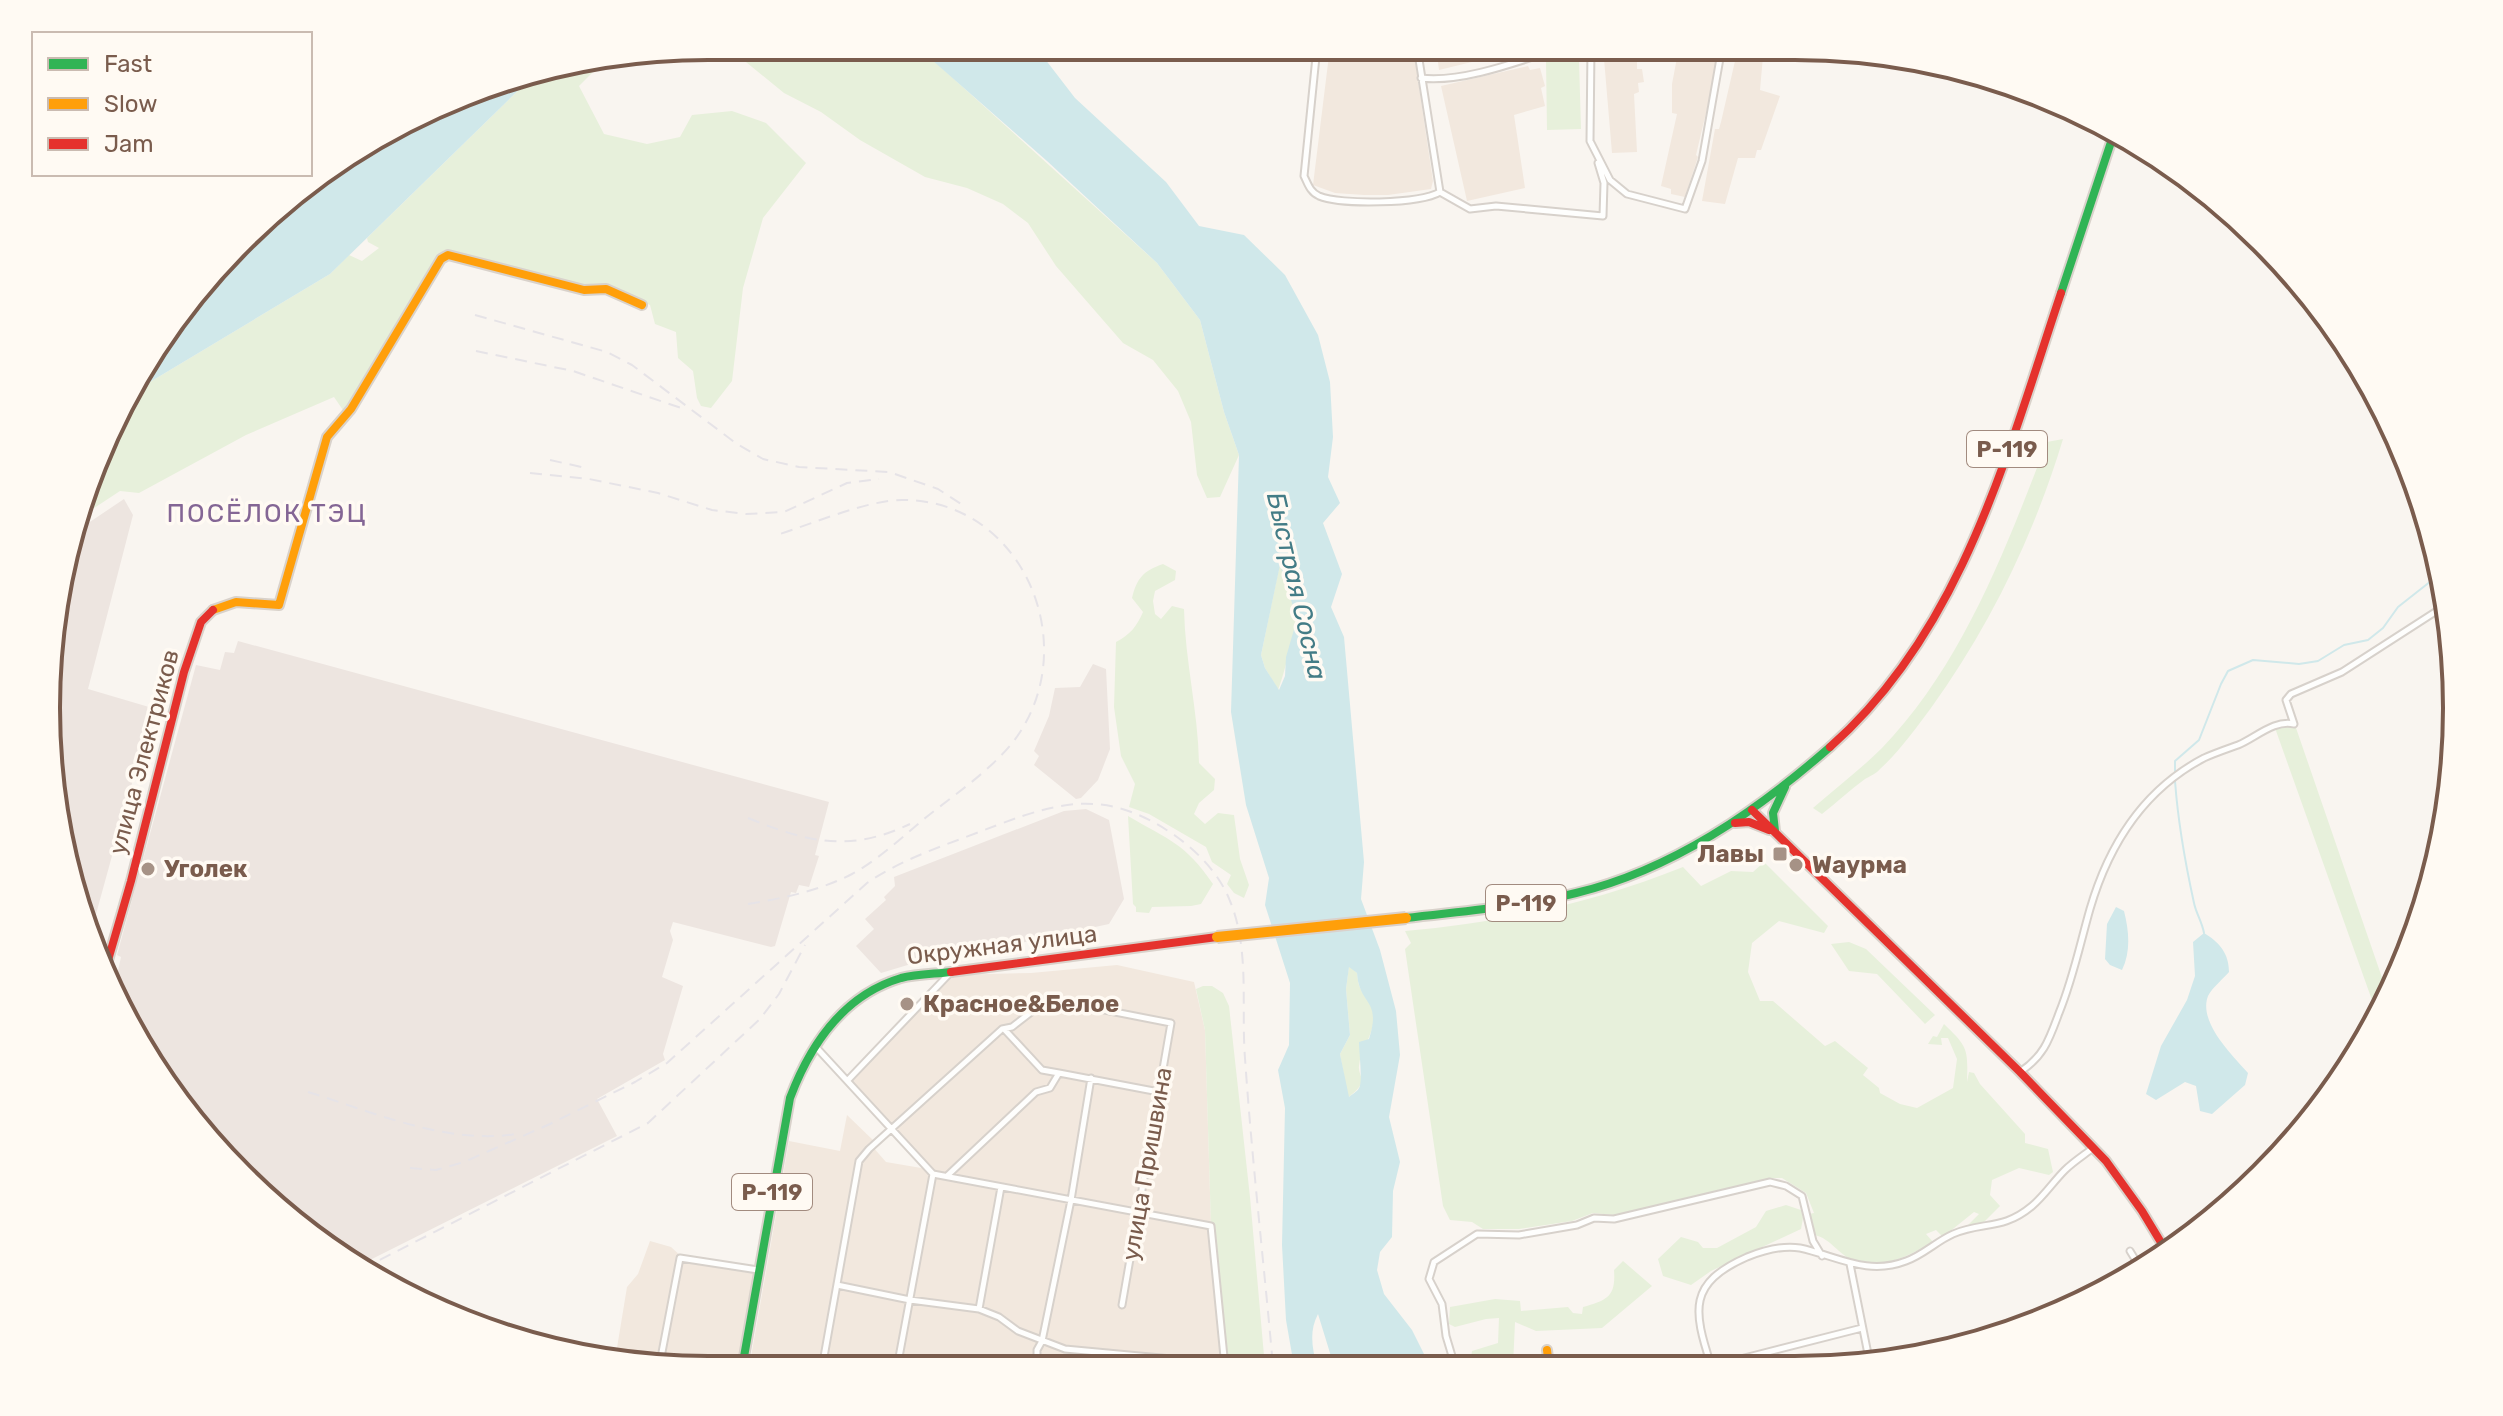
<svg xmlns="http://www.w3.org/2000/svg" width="2503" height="1416" viewBox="0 0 2503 1416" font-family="Rubik,sans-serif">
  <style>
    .residential { fill: #f2e8de }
    .industrial { fill: #ede5e0 }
    .green { fill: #e7f0db }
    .water { fill: #d0e8ea; fill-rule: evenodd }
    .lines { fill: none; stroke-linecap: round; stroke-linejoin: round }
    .stream { stroke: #d0e8ea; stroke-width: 2 }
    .street-casing { stroke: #d7d1cb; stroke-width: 9 }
    .fast-casing { stroke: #d9d2cb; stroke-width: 12 }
    .slow-casing { stroke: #d9d2cb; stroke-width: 12 }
    .jam-casing { stroke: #d9d2cb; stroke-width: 12 }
    .street { stroke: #fefefd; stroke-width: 5 }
    .fast { stroke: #30b455; stroke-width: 8 }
    .slow { stroke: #ff9f0a; stroke-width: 8 }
    .jam { stroke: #e5322d; stroke-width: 8 }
    .rail { stroke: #e6e3e7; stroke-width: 2; stroke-dasharray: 12 8; stroke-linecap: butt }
    .slow-bridge-casing { stroke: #dad1cc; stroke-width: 14; stroke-linecap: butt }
    .slow-bridge { stroke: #ff9f0a; stroke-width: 10 }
    .poi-dot { fill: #a69286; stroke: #fffaf3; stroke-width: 3 }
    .labels { text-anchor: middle; stroke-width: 7; stroke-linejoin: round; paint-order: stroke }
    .shield { fill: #fffaf3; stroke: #a28b7f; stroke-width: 2 }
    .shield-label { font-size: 22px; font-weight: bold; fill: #7a5c4d }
    .street-label { font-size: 24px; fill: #7a5c4d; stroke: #fffaf3 }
    .poi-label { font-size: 24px; font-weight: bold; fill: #7a5c4d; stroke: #fffaf3; text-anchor: start }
    .neighbourhood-label { font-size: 26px; letter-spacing: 2px; fill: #846695; stroke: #fffaf3 }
    .water-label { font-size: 26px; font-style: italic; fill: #437c86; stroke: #fffaf3 }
    .rim { fill: none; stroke: #7a5c4d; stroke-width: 4 }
  </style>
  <rect width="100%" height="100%" fill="#f9f5f0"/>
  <path class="residential" d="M1330 47H1413L1433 181 1431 189 1388 195H1364L1335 193 1313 185Z
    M1436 47H1533L1439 70Z
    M1603 47H1641V56H1637V69H1642L1644 82 1638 83 1639 92 1634 94 1637 152 1612 153Z
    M1679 47H1719L1720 54 1696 155 1698 157 1685 197 1671 194V189L1661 186 1677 114 1672 113V84Z
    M1738 48 1763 56 1760 90 1780 96 1761 150H1757L1755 158H1738L1725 204 1702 201 1715 129H1719L1721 122Z
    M1528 66 1530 70 1540 68 1545 86 1541 88 1545 106 1514 115 1525 188 1467 201 1441 86Z
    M1117 965 1194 982 1205 1030 1211 1226 1225 1367 749 1368 789 1141 840 1151 847 1115 876 1143 872 1146 886 1162 927 1169 848 1080 948 975 1031 973Z
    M650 1241 671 1247 682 1257 759 1271 742 1368 665 1369 615 1360 627 1287 638 1274Z"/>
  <path class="industrial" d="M124 499 133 515 88 689 149 707 137 753 140 754 90 936 47 751 69 536Z
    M238 641 829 802 815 855 819 856 809 887 799 885 796 893 791 892 775 946 771 947 673 922 670 931 673 940 662 977 683 986 663 1054 665 1060 597 1099 617 1136 358 1266 210 1144 114 989 121 957 117 955 196 665 220 670 225 652 234 653Z
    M1093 664 1106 669 1110 749 1098 780 1081 798 1076 799 1034 765 1039 756 1034 751 1049 716 1055 688 1080 687Z
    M1086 809 1109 820 1124 899 1109 924 1007 946 921 961 881 973 856 946 874 929 865 919 886 900 884 897 895 886 894 877 1064 811Z"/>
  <path class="green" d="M711 46H916L923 51 1157 263 1200 320 1224 412 1239 455 1220 497 1207 498 1197 475 1191 422 1178 391 1153 360 1123 343 1056 266 1028 223 1003 204 967 188 925 177 860 140 821 112 784 93 741 58Z
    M1546 60H1579L1581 129 1547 130Z
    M602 63 579 86 604 134 647 144 680 137 692 115 732 111 766 123 806 163 763 218 743 288 732 381 711 408 701 406 697 398 693 371 678 358 676 332 655 324 650 305 604 284 588 287 444 250 345 413 334 397 246 435 139 493 120 491 76 520 135 391 330 274 349 255 362 261 379 248 368 242 367 238 534 75Z
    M2063 439C2034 535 1990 626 1931 708 1915 729 1900 751 1880 769 1876 774 1870 776 1865 779 1850 790 1836 803 1822 814L1813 808C1836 788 1861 769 1882 748 1963 664 2006 548 2047 442Z
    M1280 563C1285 580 1295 600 1296 618 1297 625 1282 682 1278 690L1265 668 1261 655Z
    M1163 564 1176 571 1175 580 1155 591 1153 601 1155 614 1161 619 1172 606 1184 609C1185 661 1198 711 1199 763L1215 779 1214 790 1199 803 1194 814 1205 824 1218 813 1234 815 1240 859 1249 885 1244 898 1234 893 1227 884 1231 875 1212 862 1206 847 1149 814 1129 807 1135 784 1121 756 1114 707 1116 642C1130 635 1137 626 1143 612L1132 598C1137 578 1143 571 1163 564Z
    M2295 725 2388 995 2378 1017 2275 728Z
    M1128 816C1169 840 1185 843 1213 884L1201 904 1191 906 1152 907 1149 913 1136 912V907L1133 904Z
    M1764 862 1828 926 1824 933 1779 921 1752 943 1748 972 1760 1001H1773L1825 1046 1835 1041 1868 1068 1863 1075 1879 1088 1880 1093 1900 1104 1917 1108 1953 1088 1957 1059 1948 1038H1941L1942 1045 1928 1044 1933 1036 1937 1037 1944 1024C1968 1047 1968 1049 1967 1082L1969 1072 1974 1073 1980 1084 2025 1134V1143L2048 1149 2053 1172 2049 1175 2019 1168 1992 1180 1990 1195 2000 1206 1980 1226 1968 1228V1225L1979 1214 1974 1212 1943 1237 1936 1230 1926 1234 1933 1242C1909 1256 1882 1270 1853 1260 1839 1255 1831 1239 1815 1235L1809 1214 1814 1213 1806 1193 1782 1178H1771L1614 1215 1593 1213 1572 1221 1519 1229H1483L1472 1222 1450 1220 1443 1206 1405 949 1411 943 1405 931C1501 923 1593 903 1683 867L1701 886 1731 871 1753 872Z
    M1849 942 1866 949 1935 1015 1925 1024 1877 974 1849 971 1831 944Z
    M1349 966 1357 973C1359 998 1368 992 1373 1011 1378 1030 1360 1048 1359 1066 1358 1073 1363 1076 1361 1084 1358 1090 1353 1093 1348 1098L1340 1054 1350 1035 1346 989Z
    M1203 986H1212L1223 993 1229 1006 1250 1197 1265 1367H1225L1211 1226 1205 1030 1196 989Z
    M1786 1205 1801 1210 1803 1218 1801 1229 1711 1271 1691 1285 1663 1276 1658 1259 1681 1237 1698 1242 1703 1248H1717L1756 1227 1766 1211Z
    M1623 1261 1652 1286 1602 1328 1536 1331 1515 1322 1513 1366 1470 1364 1472 1351 1498 1343 1499 1318 1486 1319 1455 1327 1449 1324 1450 1307 1495 1299 1520 1301 1521 1311 1568 1307 1573 1313 1582 1314 1583 1307C1607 1300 1616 1297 1614 1270Z"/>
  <path class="water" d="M916 46H1035L1075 98 1166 182 1199 226 1244 235 1285 275 1318 335 1330 382 1333 437 1328 477 1340 503 1323 523 1342 574 1331 607 1344 637 1364 862 1361 899 1380 950 1396 1011 1400 1055 1389 1117 1400 1162 1393 1191 1392 1237 1380 1252 1377 1270 1384 1294 1412 1330 1430 1366H1334L1318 1314C1309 1331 1312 1348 1317 1366H1294L1286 1320 1282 1245 1285 1108 1278 1070 1289 1045 1290 983 1265 905 1269 878 1246 805 1231 712 1239 455 1224 412 1200 320 1157 263 1047 161ZM1280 565 1297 619 1286 657 1285 676 1279 690 1265 668 1261 655ZM1349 967 1357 973C1359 1006 1382 998 1369 1039L1359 1042C1359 1052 1363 1082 1359 1088 1357 1092 1352 1094 1349 1097L1340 1054 1350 1035 1346 989Z
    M534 75 330 274 135 391 158 340 241 251 254 245 334 167 496 81Z
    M2116 907 2124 911C2129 931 2131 951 2122 970L2110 965 2105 959 2107 924Z
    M2204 933C2219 942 2229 953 2229 972 2223 979 2212 988 2208 996 2198 1022 2232 1055 2248 1073L2245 1085 2212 1114 2200 1111 2196 1086 2185 1082 2156 1100 2146 1094 2161 1046 2187 1000 2195 976 2193 942Z"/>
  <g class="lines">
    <path class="stream" d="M2175 774V761L2199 740 2221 684 2228 671 2253 660 2299 664 2318 661 2344 645 2368 640 2383 628 2398 607 2431 581 2440 569
      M2175 781C2178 822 2185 862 2194 903 2196 913 2202 922 2204 933"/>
    <defs>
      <path id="street" d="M1317 47 1304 176C1308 184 1310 192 1319 196 1341 205 1419 204 1440 192
        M1417 47 1440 192
        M1591 47 1590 141 1610 180 1627 194 1685 209 1702 161 1722 47
        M1421 78C1464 83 1522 60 1563 47
        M1440 192 1470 209 1496 206 1603 216 1604 183 1598 163
        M1004 1029 1042 1070 1059 1073
        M815 1046 933 1174 1211 1226 1225 1367
        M2020 1072C2044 1056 2049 1040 2059 1013 2073 979 2080 944 2090 909 2109 844 2143 790 2204 758 2215 753 2227 749 2238 745 2255 738 2275 719 2294 724L2286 700 2291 694 2342 672 2446 605
        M848 1080 951 972
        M948 1175 1036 1092 1050 1088 1059 1073 1159 1092
        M2130 1251 2141 1269
        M1850 1264 1870 1364
        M837 1285 910 1300 979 1309 999 1317 1018 1331 1065 1349 1225 1364
        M979 1309 1001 1187
        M1711 1365C1693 1310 1688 1283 1747 1257 1762 1251 1783 1245 1800 1248 1837 1256 1867 1276 1906 1261 1923 1255 1937 1241 1953 1234 1983 1221 2002 1231 2032 1206 2044 1196 2053 1182 2065 1170 2073 1162 2084 1155 2093 1148
        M1717 1365 1862 1328
        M1455 1366 1446 1336 1442 1304 1429 1279 1434 1262 1477 1234 1519 1235 1577 1225 1594 1218 1614 1219 1770 1182 1786 1186 1802 1196 1813 1241 1822 1256
        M1037 1367V1350L1042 1341 1071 1200 1091 1078
        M659 1368 680 1258 758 1270
        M822 1368 859 1161 869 1149 1002 1029 1012 1027 1048 999 1171 1023 1122 1305
        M897 1368 933 1174"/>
      <path id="fast" d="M2061 293 2115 130
        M1775 831 1773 813 1785 787
        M1406 918C1463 911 1521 907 1576 893 1672 870 1757 811 1830 747
        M742 1368 790 1098C810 1045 844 995 901 978 917 974 935 974 951 972"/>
      <path id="slow" d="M213 610 236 602 279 605 327 437 351 409 441 259 448 255 584 290 606 289 642 305
        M1547 1350 1549 1366"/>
      <path id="jam" d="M1830 747C1962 631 2007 454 2061 293
        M1752 810 2020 1072 2106 1161 2142 1211 2168 1254
        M1735 823 1749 822 1769 830
        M951 972 1217 937
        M104 974 131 881 184 672 201 622 213 610"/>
    </defs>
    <use href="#street" class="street-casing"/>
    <use href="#fast" class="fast-casing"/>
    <use href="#slow" class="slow-casing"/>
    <use href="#jam" class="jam-casing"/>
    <use href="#street" class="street"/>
    <use href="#fast" class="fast"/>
    <use href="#slow" class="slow"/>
    <use href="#jam" class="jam"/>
    <path class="rail" d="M475 315 607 352 632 365 737 444 763 459 799 467 889 472 938 489 961 504
      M476 351 573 371 687 410
      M550 460 586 468
      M530 473 589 479 658 493 712 510 746 514 784 512 847 483 879 479
      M748 818C807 842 849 853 910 824
      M748 904C783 898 819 891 852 874 878 860 901 838 924 819 955 794 1001 764 1022 729 1080 635 1018 499 902 500 868 500 814 523 780 534
      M308 1092C373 1112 447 1145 516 1134
      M410 1168 436 1170 464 1162 550 1124 635 1082 667 1063 867 883C898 862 931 850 966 837 1048 806 1098 781 1177 837 1199 853 1220 875 1230 901 1250 949 1241 1008 1245 1058 1252 1161 1264 1264 1273 1366
      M362 1269 648 1123 760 1019 779 994 805 945"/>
    <defs>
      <path id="slow-bridge" d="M1217 937 1406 918"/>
    </defs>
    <use href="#slow-bridge" class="slow-bridge-casing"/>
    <use href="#slow-bridge" class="slow-bridge"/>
  </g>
  <g class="poi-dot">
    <rect x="1772" y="846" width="16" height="16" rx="4"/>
    <circle cx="1796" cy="865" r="8"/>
    <circle cx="148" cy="869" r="8"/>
    <circle cx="907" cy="1004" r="8"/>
  </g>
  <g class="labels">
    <g class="shield">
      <rect x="1967" y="431" width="80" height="36" rx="6"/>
      <rect x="1486" y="885" width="80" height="36" rx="6"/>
      <rect x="732" y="1174" width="80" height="36" rx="6"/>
    </g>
    <g class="shield-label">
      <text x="2007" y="457">Р-119</text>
      <text x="1526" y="911">Р-119</text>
      <text x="772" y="1200">Р-119</text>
    </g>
    <g class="street-label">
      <text transform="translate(144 752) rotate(-75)" y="8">улица Электриков</text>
      <text transform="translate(1002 945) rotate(-7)" y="8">Окружная улица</text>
      <text transform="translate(1147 1164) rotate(-80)" y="8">улица Пришвина</text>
    </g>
    <g class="poi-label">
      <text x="1764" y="862" text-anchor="end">Лавы</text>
      <text x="1812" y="873">Wаурма</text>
      <text x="164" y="877">Уголек</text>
      <text x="923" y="1012">Красное&amp;Белое</text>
    </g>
    <g class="neighbourhood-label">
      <text x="267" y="522">ПОСЁЛОК ТЭЦ</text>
    </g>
    <g class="water-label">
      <text transform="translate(1297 586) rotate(77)" y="9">Быстрая Сосна</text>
    </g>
  </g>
  <path d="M0 0H2503V1416H0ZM708 60H1795A648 648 0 0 1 2443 708V708A648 648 0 0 1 1795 1356H708A648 648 0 0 1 60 708V708A648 648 0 0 1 708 60Z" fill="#fffaf3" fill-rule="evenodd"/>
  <path class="rim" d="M708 60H1795A648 648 0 0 1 2443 708V708A648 648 0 0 1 1795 1356H708A648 648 0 0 1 60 708V708A648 648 0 0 1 708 60Z"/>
  <rect x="32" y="32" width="280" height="144" fill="#fffaf3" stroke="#cabbb1" stroke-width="2"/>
  <rect x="48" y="58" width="40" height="12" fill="#30b455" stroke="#cabbb1" stroke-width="2"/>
  <text x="104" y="72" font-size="24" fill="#7a5c4d">Fast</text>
  <rect x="48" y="98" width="40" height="12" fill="#ff9f0a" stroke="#cabbb1" stroke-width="2"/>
  <text x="104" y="112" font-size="24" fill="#7a5c4d">Slow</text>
  <rect x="48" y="138" width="40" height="12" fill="#e5322d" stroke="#cabbb1" stroke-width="2"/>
  <text x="104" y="152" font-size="24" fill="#7a5c4d">Jam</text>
</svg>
